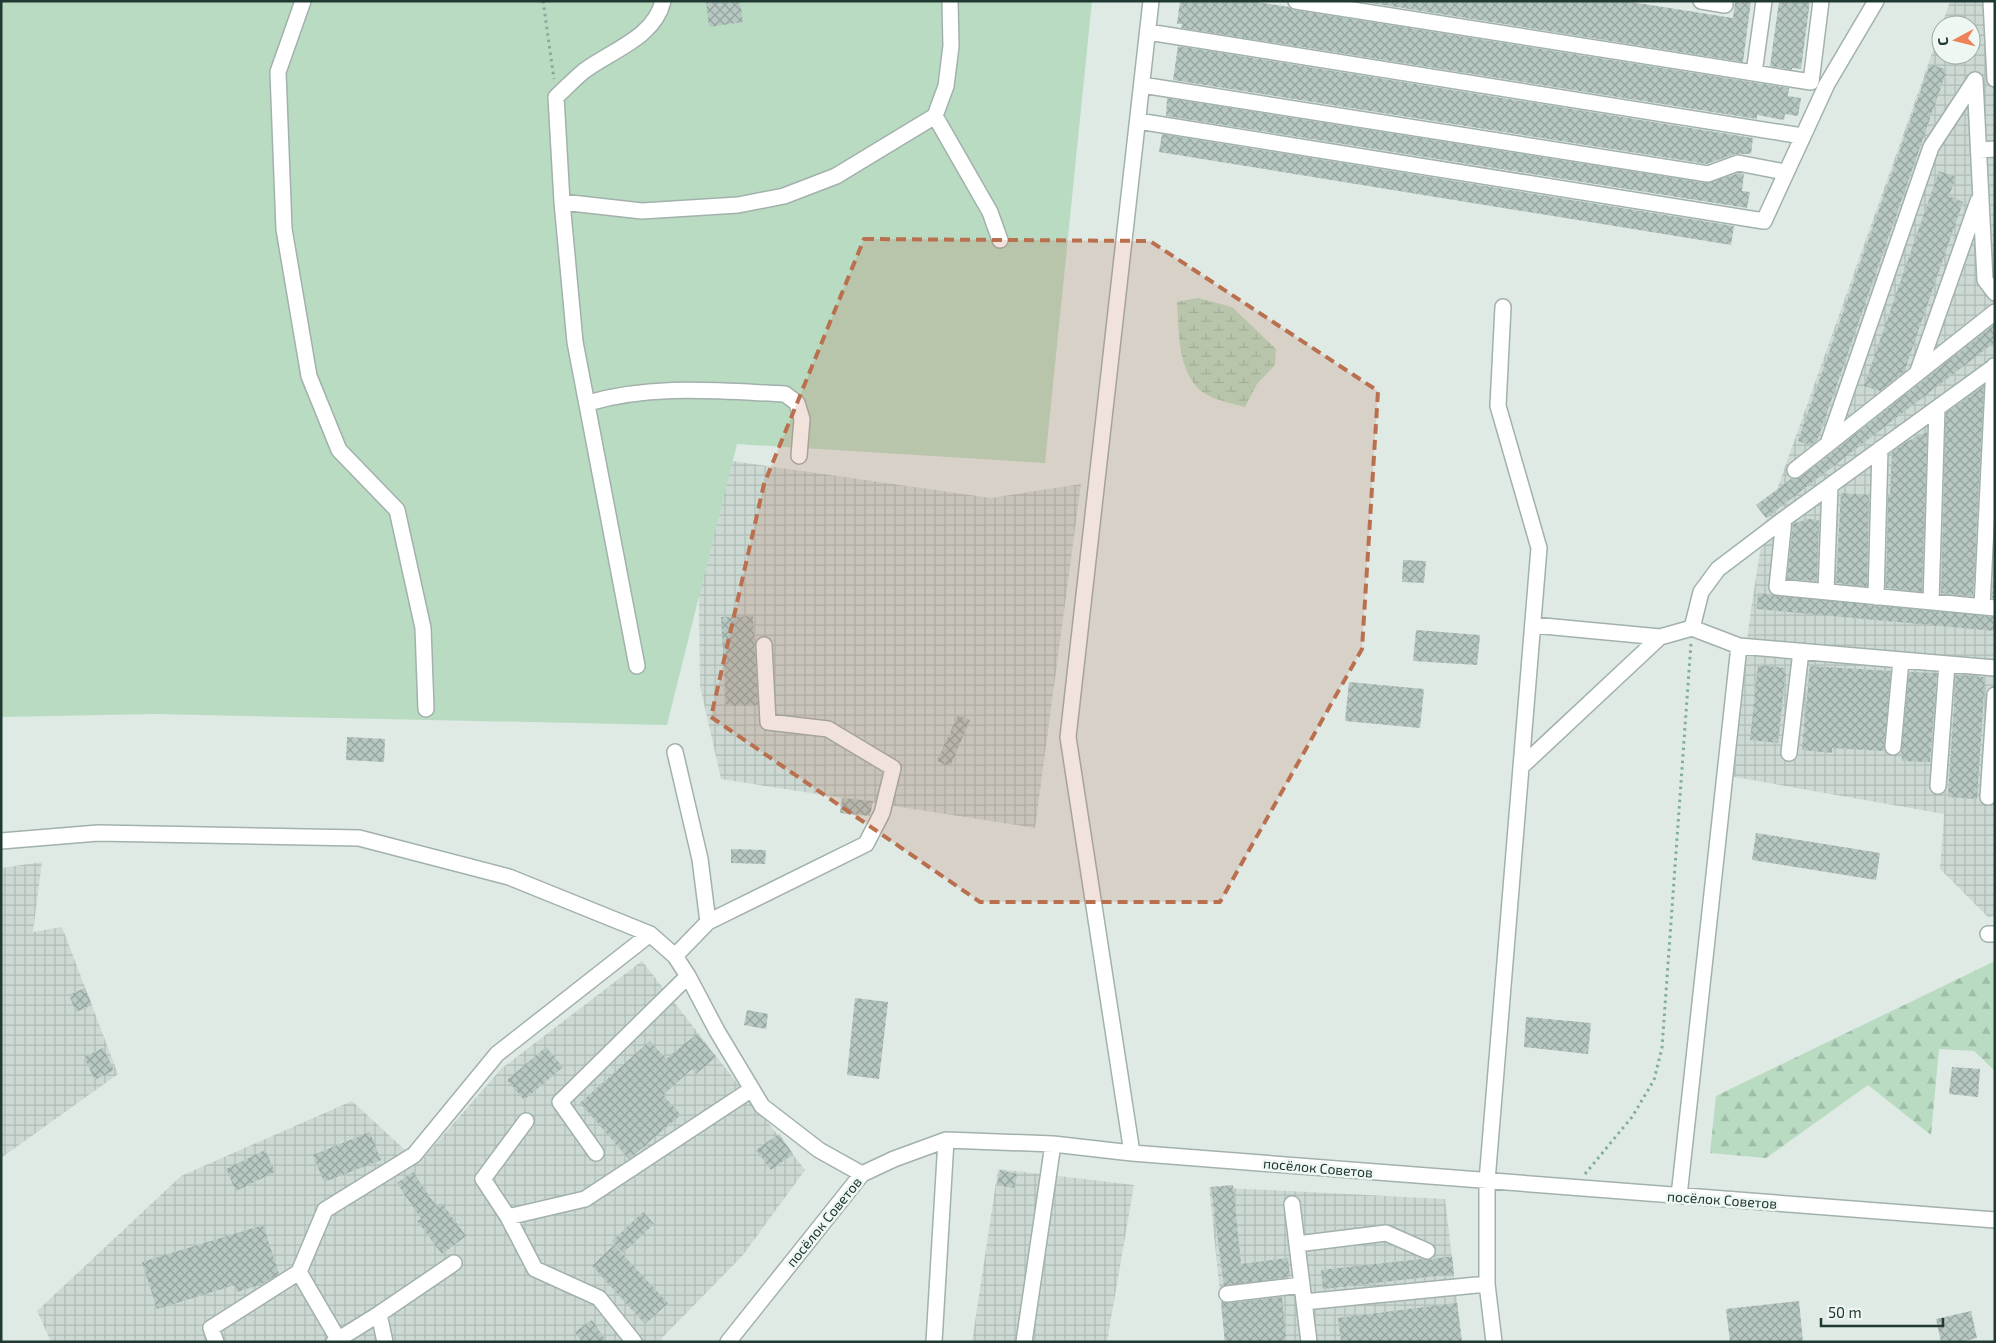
<svg xmlns="http://www.w3.org/2000/svg" width="1996" height="1343" viewBox="0 0 1996 1343" font-family="'Exo 2',sans-serif">
  <style>
    .industrial { fill: url(#industrial-grid) }
    .forest { fill: url(#forest-firs) }
    .wetland { fill: url(#wetland-marsh) }
    .garden { fill: #b8dbc2 }
    .building { fill: url(#building-cross-hatch) }
    .lines { fill: none; stroke-linecap: round; stroke-linejoin: round }
    .minor-casing { stroke: #a2b1ac; stroke-width: 18 }
    .path { stroke: #80ada0; stroke-width: 3; stroke-dasharray: 2.5 4; stroke-linecap: butt }
    .minor { stroke: #fff; stroke-width: 15 }
    .marked { fill: #ba704f; fill-opacity: 0.2; stroke: #ba704f; stroke-width: 4; stroke-dasharray: 10 6; stroke-linejoin: round }
    .labels { text-anchor: middle; stroke-width: 5; stroke-linejoin: round; paint-order: stroke }
    .street-label { font-size: 14px; fill: #203933; stroke: #eff7f3 }
  </style>
  <defs>
    <pattern id="industrial-grid" width="8" height="8" patternUnits="userSpaceOnUse" patternTransform="scale(1.25)"><rect width="8" height="8" fill="#cddad4"/><path d="M0 4h8M4 0v8" fill="none" stroke="#b0bcb6"/></pattern>
    <pattern id="forest-firs" width="22" height="20" patternUnits="userSpaceOnUse" patternTransform="scale(1.25)"><rect width="22" height="20" fill="#b8dbc2"/><path d="M5 1l3.5 6h-7zM16 11l3.5 6h-7z" fill="#9ebda7"/></pattern>
    <pattern id="wetland-marsh" width="20" height="14" patternUnits="userSpaceOnUse" patternTransform="scale(1.25)"><rect width="20" height="14" fill="#b8dbc2"/><path d="M1 5h8M5 5V1M11 12h8M15 12V8" fill="none" stroke="#9ebda7"/></pattern>
    <pattern id="building-cross-hatch" width="8" height="8" patternUnits="userSpaceOnUse" patternTransform="scale(1.25)"><rect width="8" height="8" fill="#b7c7c1"/><path d="M0 0l8 8M0 8l8-8" fill="none" stroke="#94a39d"/></pattern>
  </defs>
  <rect width="100%" height="100%" fill="#dfeae5"/>
  <path class="industrial" d="M1950 1H1995V915L1989 918 1940 869 1944 814 1729 776 1751 609 1764 526 1941 28V55H1971V25H1942Z
    M697 456 991 498 1081 484 1035 828 721 779 700 686Z
    M42 862 33 932 62 927 118 1074 1 1158V868Z
    M642 961 805 1170 743 1255 662 1338 663 1342H51L37 1311 181 1176 352 1101 419 1163 501 1069Z
    M998 1169 1134 1185 1107 1342H972Z
    M1209 1187 1445 1199 1462 1342H1225Z"/>
  <path class="forest" d="M1995 961V1071L1974 1051 1939 1049 1931 1135 1868 1085 1766 1158 1710 1153 1716 1096Z"/>
  <path class="wetland" d="M1198 298 1232 307 1276 349 1275 365 1257 384 1245 407C1234 404 1221 401 1211 397 1177 382 1179 333 1177 302Z"/>
  <path class="garden" d="M1 1H1092L1045 463 737 444 667 725 155 714 1 717Z"/>
  <path class="building" d="M706 1H740L743 22 709 27Z
    M1180 1H1251L1289 7 1295 10 1789 88 1788 96 1801 98 1798 116 1785 114 1784 120 1757 115V119L1181 28 1182 24H1177Z
    M1358 1H1625L1733 18 1735 1H1751L1743 62Z
    M1779 1H1810L1801 69 1792 68V70L1770 66Z
    M1178 46 1753 138 1751 154H1735L1707 164 1173 80Z
    M1930 64 1947 70 1817 441 1811 445 1798 441Z
    M1167 98 1707 183 1739 173 1744 174 1742 191 1750 192 1747 208 1166 116Z
    M1162 134 1734 226 1731 245 1159 152Z
    M1939 171 1956 177 1949 196 1963 202 1904 372 1880 391 1864 386Z
    M1995 324V342L1766 518 1756 505 1791 479 1801 477Z
    M1984 386 1973 596 1941 593 1946 413Z
    M1927 432 1922 592 1886 588 1888 496H1890L1892 452 1906 442Z
    M1841 493 1869 495 1867 586 1836 583Z
    M1808 519 1819 520 1817 581 1787 579 1793 524Z
    M1995 539V599L1992 598Z
    M1403 560 1426 561 1424 583 1402 582Z
    M1758 593 1995 617V631L1757 609Z
    M753 616 758 705 726 706 721 617Z
    M1416 630 1480 635 1477 665 1413 661Z
    M1758 665 1786 668 1778 743 1750 740Z
    M1810 666 1891 671 1884 751 1832 748V753L1802 750Z
    M1909 672 1937 673 1930 762 1902 761 1901 752Z
    M1956 675 1985 677 1977 799 1948 797Z
    M1349 682 1424 689 1420 728 1345 721Z
    M958 715 970 720 950 767 937 761Z
    M347 737 385 739 384 762 346 760Z
    M842 798 873 801 870 816 840 813Z
    M1756 833 1880 853 1876 880 1752 860Z
    M731 849 766 850 765 864 731 863Z
    M85 988 92 1005 76 1012 69 995Z
    M855 998 888 1002 879 1079 847 1075Z
    M747 1010 768 1014 766 1029 744 1025Z
    M1526 1017 1591 1023 1588 1054 1524 1047Z
    M697 1034 716 1057 696 1074 692 1069 663 1095 681 1115 629 1159 580 1103 650 1041 666 1059Z
    M546 1047 563 1067 524 1100 507 1080Z
    M103 1048 114 1070 95 1080 84 1057Z
    M1952 1067 1980 1069 1978 1097 1949 1094Z
    M370 1132 381 1160 324 1182 313 1155Z
    M779 1134 793 1154 771 1170 756 1150Z
    M265 1150 275 1172 236 1191 226 1169Z
    M1000 1170 1017 1174 1014 1188 997 1185Z
    M413 1172 437 1207 442 1203 466 1236 442 1254 417 1221 421 1219 397 1183Z
    M1233 1185 1241 1264 1288 1258 1290 1277 1224 1286 1211 1187Z
    M643 1212 654 1224 623 1253 612 1241Z
    M263 1225 279 1274 262 1284 237 1292 235 1285 157 1309 142 1262Z
    M614 1245 668 1303 645 1324 592 1266Z
    M1452 1256 1454 1274 1323 1289 1321 1270 1422 1259 1428 1260Z
    M1282 1297 1286 1342H1225L1221 1302 1228 1303Z
    M1799 1301 1803 1342H1730L1726 1309Z
    M1457 1303 1462 1342H1341L1338 1318Z
    M1971 1311 1977 1338 1960 1342H1941L1936 1319Z
    M592 1320 607 1342H582L575 1332Z"/>
  <g class="lines">
    <defs>
      <path id="minor" d="M303 1 278 72 284 229 309 376 339 450 397 510 423 628 426 709
        M950 1 951 46 946 86 935 116 990 212 1000 240
        M1296 1 1811 82 1821 1
        M1701 1 1725 5
        M1991 1 1995 79
        M1148 32 1802 136
        M1754 73 1764 1
        M1975 80 1985 280 1995 293
        M1142 85 1708 174 1738 163 1785 172
        M1138 121 1764 221 1827 84 1876 1
        M1979 150 1995 149
        M562 202 642 211 738 205 784 196 836 176 935 116
        M1995 366 1784 519 1777 587 1995 608
        M1917 374 1978 201
        M588 403C652 384 719 391 785 394L797 403 802 419 799 456
        M1828 444 1995 312
        M1795 470 1828 444 1931 147 1975 80
        M1826 592 1830 486
        M1876 597 1880 449
        M1931 602 1937 408
        M1982 607 1994 366
        M1533 625 1660 637 1692 628
        M1739 646 1692 628 1701 592 1718 569 1784 519
        M637 666 575 342 562 202 556 97C565 89 574 79 584 71 612 50 654 38 663 1
        M1893 747 1901 660
        M675 752 700 859 708 922
        M1789 753 1801 651
        M1521 767 1660 637
        M1938 786 1947 664
        M1988 797 1995 695
        M1 841 98 833 359 838 509 877 650 934 675 956 688 976 717 1031 762 1106 819 1150 862 1174
        M1988 934H1995
        M675 956 708 922 866 844 882 813 893 768 828 729 768 722 764 645
        M526 1121 483 1179 508 1217 585 1199 752 1089
        M596 1153 560 1102 688 976
        M1132 1153 1068 737 1151 1
        M1679 1196 1739 646 1995 668
        M1292 1204 1309 1342
        M508 1217 535 1269 599 1298 634 1342
        M1297 1244 1386 1233 1427 1251
        M299 1272 338 1339
        M1227 1294 1302 1285
        M1304 1302 1487 1284
        M379 1314 385 1342
        M216 1342 211 1328 299 1272 325 1210 414 1155 497 1054 650 934
        M334 1342 379 1314 454 1263
        M728 1342 862 1174 894 1159 946 1140 1053 1144 1132 1153 1995 1220
        M934 1342 946 1140
        M1024 1342 1053 1144
        M1494 1342 1487 1284V1181L1539 548 1498 406 1503 307"/>
    </defs>
    <use href="#minor" class="minor-casing"/>
    <path class="path" d="M543 1 554 79
      M1585 1174 1632 1117 1654 1080 1662 1048 1691 643"/>
    <use href="#minor" class="minor"/>
  </g>
  <path class="marked" d="M864 239 1150 241 1378 391 1362 649 1220 902H980L711 717 764 484Z"/>
  <g class="labels">
    <g class="street-label">
      <text transform="translate(1318 1168) rotate(5)" y="5">посёлок Советов</text>
      <text transform="translate(1722 1200) rotate(4)" y="5">посёлок Советов</text>
      <text transform="translate(824 1222) rotate(-51)" y="5">посёлок Советов</text>
    </g>
  </g>
  <rect width="1996" height="1343" fill="none" stroke="#203933" stroke-width="5"/>
  <g transform="translate(1956 40) rotate(263)"><circle r="24" fill="#eff7f3" stroke="#9caba6"/>
  <path d="M0-4L9 19L0 12L-9 19Z" fill="#ee8258"/>
  <text y="-8" font-size="14" font-weight="bold" text-anchor="middle" fill="#203933">С</text>
  </g>
  <path d="M1821 1318v8h122v-8" fill="none" stroke="#203933" stroke-width="2.5"/>
  <text x="1828" y="1318" font-size="15" fill="#203933" stroke="#eff7f3" stroke-width="4" paint-order="stroke">50 m</text>
</svg>
